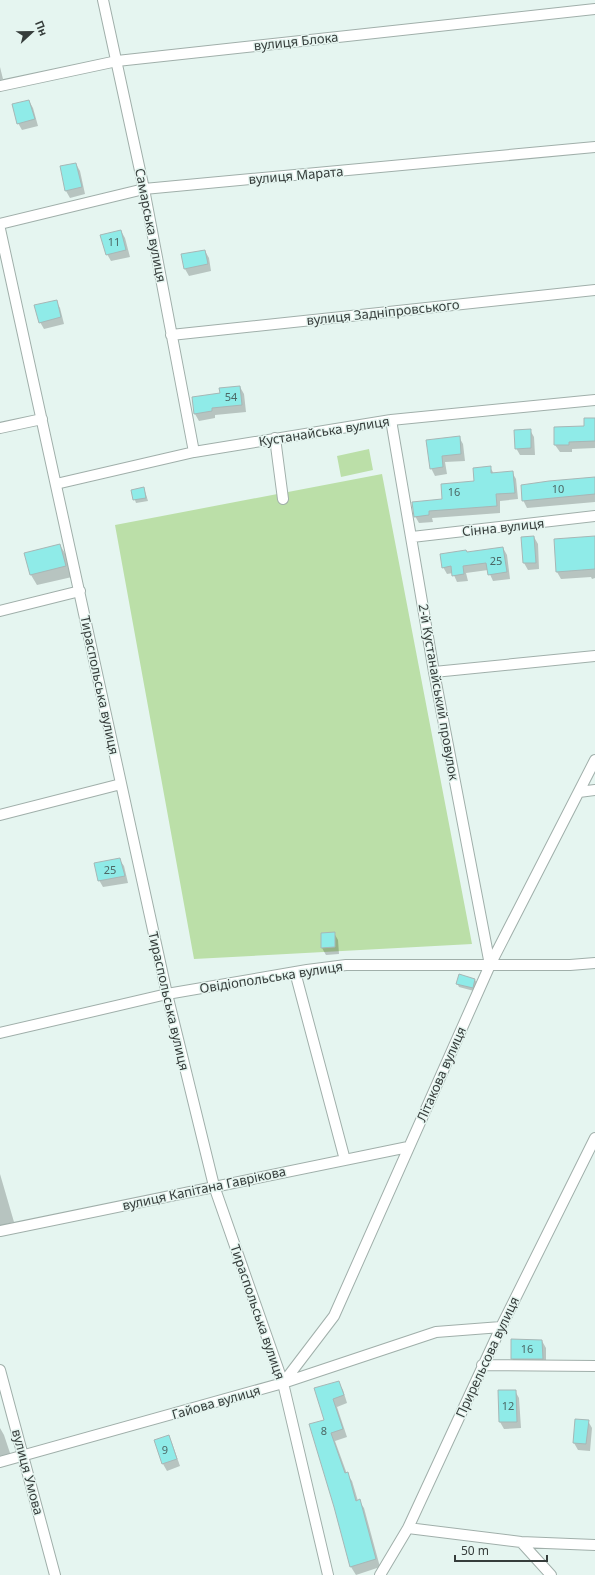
<svg xmlns="http://www.w3.org/2000/svg" width="595" height="1575" viewBox="0 0 595 1575" font-family="'Noto Sans',sans-serif">
  <style>
    .green { fill: #bbdfa8 }
    .shadow { fill: #0003 }
    .building { fill: #8febe8; stroke: #a7b7b6 }
    .lines { fill: none; stroke-linecap: round; stroke-linejoin: round }
    .street-casing { stroke: #a0afaa; stroke-width: 12 }
    .street { stroke: #fff; stroke-width: 10 }
    .labels { text-anchor: middle; stroke-width: 3; stroke-linejoin: round; paint-order: stroke }
    .number-label { font-size: 11px; fill: #4c6866 }
    .street-label { font-size: 13px; fill: #363d3b; stroke: #e5f5f0 }
  </style>
  <rect width="100%" height="100%" fill="#e5f5f0"/>
  <path class="green" d="M369 449 373 470 341 477 337 456Z
    M382 474 472 944 194 959 115 525Z"/>
  <path class="shadow" d="M0 67 3 79 0 80Z
    M29 101 33 108 38 126 22 130 18 123Z
    M76 164 80 171 85 194 70 198 66 191Z
    M121 231 125 238 130 257 111 261 107 254Z
    M205 251 209 258 211 271 189 276 185 269Z
    M56 301 60 308 64 324 44 329 40 322Z
    M240 387 244 394 246 412 215 415V418L199 421 195 414 193 398 221 393Z
    M595 419V448L572 449V452H560L555 445V427H585Z
    M530 430 534 437 535 455H520L516 448Z
    M459 437 463 444 465 461 445 462 447 474 435 476 431 468 427 441Z
    M490 467 494 474 512 472 516 479 518 499 500 501V513L432 518 433 522 419 523 415 516 475 482Z
    M595 479V502L527 508 523 500Z
    M144 488 148 501 136 503 132 491Z
    M534 537 538 544 539 569 528 570 524 563 522 538Z
    M595 537V578L592 579 591 577 561 579 557 572 555 540Z
    M60 545 66 555 72 577 37 585 31 575Z
    M503 548 507 555 510 579 493 581 488 570 466 573 468 581 457 582 453 573 447 574 443 567 467 553Z
    M119 859 124 866 128 883 103 887 99 880Z
    M334 933 338 940 339 954 326 955 322 948Z
    M475 980 477 983 474 991 459 987 457 983Z
    M0 1174 14 1222 0 1226Z
    M542 1341 546 1348V1366H516L512 1358Z
    M338 1382 343 1390 347 1403 337 1407 347 1437 335 1441 347 1474 352 1481 358 1501H359L364 1508 380 1567 356 1575 351 1567 335 1507 326 1420Z
    M515 1391 519 1398 521 1428 504 1429 500 1422Z
    M588 1421 592 1428 590 1451 578 1450 574 1443Z
    M0 1428 4 1435 12 1459 0 1462Z
    M168 1436 172 1443 180 1466 167 1471 163 1464 155 1441Z"/>
  <path class="building" d="M29 100 35 119 17 124 12 104Z
    M76 163 82 187 65 191 60 166Z
    M121 230 126 250 106 255 100 235Z
    M205 250 208 264 184 269 181 254Z
    M57 300 61 317 39 323 34 305Z
    M240 386 242 405 212 408V411L194 414 192 397 220 393 219 388Z
    M584 418H595V441L569 442V445H554V427L584 426Z
    M531 429V448L515 449 514 430Z
    M460 436 461 454 442 456 443 467 430 469 426 440Z
    M491 466V473L513 471 515 493 496 494 497 506 429 511V515L414 517 412 502 442 499 441 484 474 481 473 468Z
    M595 477V494L522 501 521 485 549 481Z
    M144 487 146 498 133 500 131 490Z
    M534 536 536 563H523L521 537Z
    M595 536V569L556 572 554 539Z
    M60 544 66 566 30 575 24 553Z
    M503 547 507 572 488 575 486 563 463 566 464 574 452 576 451 566 442 568 440 554 466 550 467 552Z
    M120 858 125 876 98 881 94 863Z
    M335 932V947L321 948V933Z
    M459 974 475 979 473 988 456 984Z
    M511 1339 542 1340 543 1359H511Z
    M339 1381 344 1395 333 1399 343 1429 331 1433 345 1473 348 1472 356 1501 360 1499 376 1559 350 1567 334 1507 309 1424 324 1420 314 1388Z
    M498 1390H516L517 1422H499Z
    M575 1419 589 1420 586 1444 573 1443Z
    M169 1435 177 1459 162 1464 154 1440Z"/>
  <g class="lines">
    <defs>
      <path id="street" d="M103 0 144 189 194 452
        M0 86 117 61 595 9
        M0 224 144 189 595 147
        M0 229 167 994 214 1186 283 1383 328 1575
        M171 335 595 290
        M391 420 434 672 490 965
        M0 428 42 419
        M275 438 283 499
        M56 484 194 452 391 420 595 400
        M412 537 595 516
        M0 611 80 591
        M434 672 595 656
        M579 792 595 790
        M0 815 121 784
        M295 972 345 1160
        M0 1033 167 994 307 970 346 965H570L595 963
        M0 1231 408 1147
        M482 1365 595 1366
        M0 1370 55 1575
        M283 1383 334 1316 490 965 595 760
        M0 1462 283 1383 436 1332 501 1327
        M408 1528 521 1542 595 1545
        M521 1542 551 1575
        M380 1575 408 1528 501 1327 595 1138"/>
    </defs>
    <use href="#street" class="street-casing"/>
    <use href="#street" class="street"/>
  </g>
  <g class="labels">
    <g class="number-label">
      <text x="114" y="246">11</text>
      <text x="231" y="401">54</text>
      <text x="558" y="493">10</text>
      <text x="454" y="496">16</text>
      <text x="496" y="565">25</text>
      <text x="110" y="874">25</text>
      <text x="527" y="1353">16</text>
      <text x="508" y="1410">12</text>
      <text x="324" y="1435">8</text>
      <text x="165" y="1454">9</text>
    </g>
    <g class="street-label">
      <text transform="translate(296 41) rotate(-6)" y="5">вулиця Блока</text>
      <text transform="translate(296 175) rotate(-5)" y="5">вулиця Марата</text>
      <text transform="translate(151 225) rotate(79)" y="5">Самарська вулиця</text>
      <text transform="translate(383 312) rotate(-6)" y="5">вулиця Задніпровського</text>
      <text transform="translate(324 431) rotate(-9)" y="5">Кустанайська вулиця</text>
      <text transform="translate(503 527) rotate(-6)" y="5">Сінна вулиця</text>
      <text transform="translate(100 685) rotate(78)" y="5">Тираспольська вулиця</text>
      <text transform="translate(439 692) rotate(80)" y="5">2-й Кустанайський провулок</text>
      <text transform="translate(271 977) rotate(-9)" y="5">Овідіопольська вулиця</text>
      <text transform="translate(169 1001) rotate(77)" y="5">Тираспольська вулиця</text>
      <text transform="translate(441 1074) rotate(-66)" y="5">Літакова вулиця</text>
      <text transform="translate(204 1188) rotate(-12)" y="5">вулиця Капітана Гаврікова</text>
      <text transform="translate(258 1312) rotate(71)" y="5">Тираспольська вулиця</text>
      <text transform="translate(487 1357) rotate(-65)" y="5">Прирельсова вулиця</text>
      <text transform="translate(216 1402) rotate(-16)" y="5">Гайова вулиця</text>
      <text transform="translate(28 1472) rotate(75)" y="5">вулиця Умова</text>
    </g>
  </g>
  <g transform="translate(32 32) rotate(68)" stroke="#e5f5f0" stroke-width="3" paint-order="stroke">
  <path d="M0-3L7 15L0 10L-7 15Z" fill="#363d3b"/>
  <text y="-6" font-size="11" font-weight="bold" text-anchor="middle" fill="#363d3b">Пн</text>
  </g>
  <path d="M455 1555v6h92v-6" fill="none" stroke="#363d3b" stroke-width="2"/>
  <text x="461" y="1555" font-size="12" fill="#363d3b" stroke="#e5f5f0" stroke-width="3" paint-order="stroke">50 m</text>
</svg>
